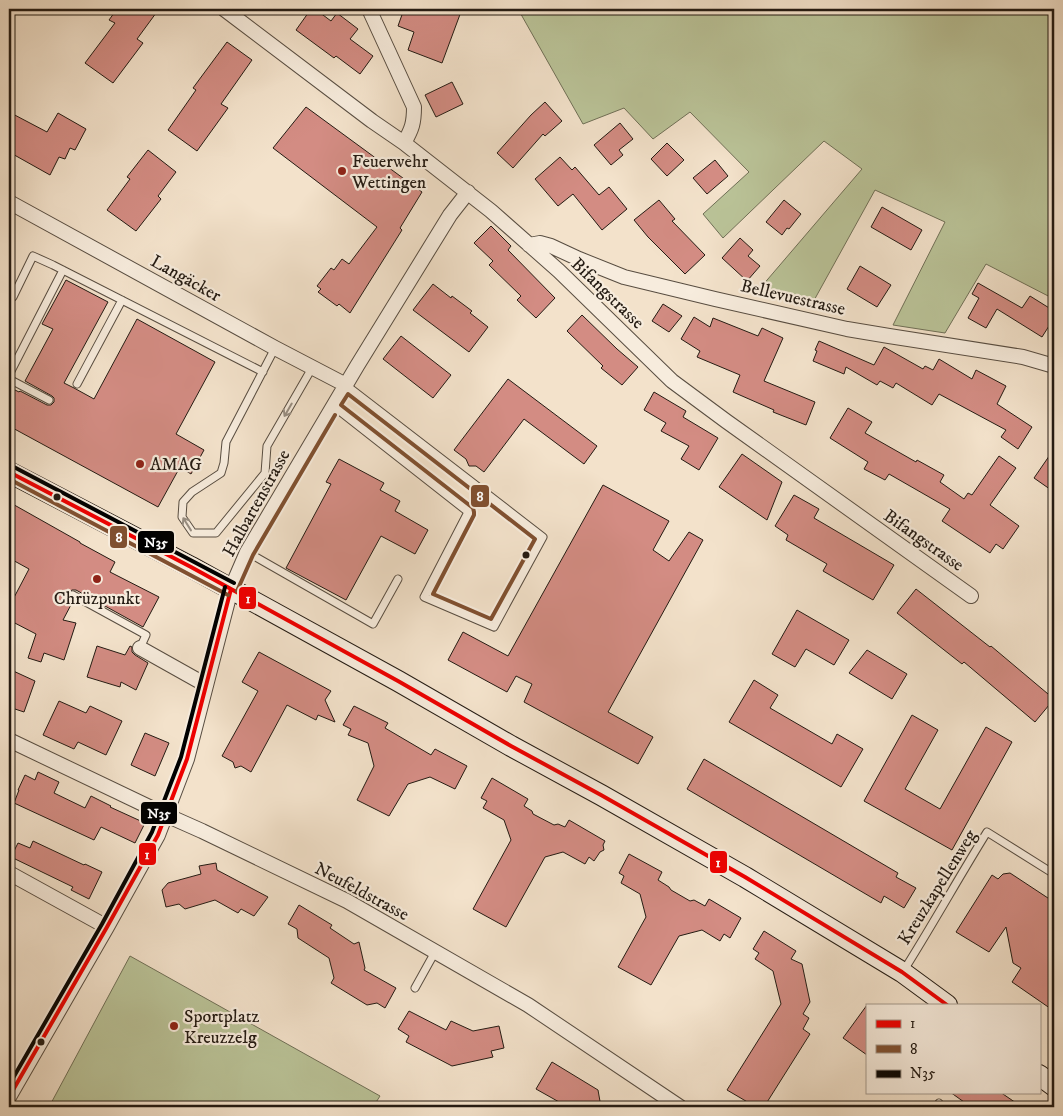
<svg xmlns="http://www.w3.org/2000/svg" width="1063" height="1116" viewBox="0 0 1063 1116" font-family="'IM FELL DW Pica',serif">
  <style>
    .green { fill: #bac398; stroke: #6f6f56 }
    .building { fill: #d38c83; stroke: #241b13 }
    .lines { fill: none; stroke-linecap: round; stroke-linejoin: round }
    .service-casing { stroke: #584d41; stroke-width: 9 }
    .minor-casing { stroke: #584d41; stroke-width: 16 }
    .secondary-casing { stroke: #241b13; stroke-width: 22 }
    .service { stroke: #f7ecdd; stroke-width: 7 }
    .minor { stroke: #f7ecdd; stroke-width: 14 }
    .secondary { stroke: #f7ecdd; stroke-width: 20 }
    .bus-1-casing { stroke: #f7ecdd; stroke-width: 8 }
    .bus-2-casing { stroke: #f7ecdd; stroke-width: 8 }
    .bus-3-casing { stroke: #f7ecdd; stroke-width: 8 }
    .bus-1 { stroke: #e00; stroke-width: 4 }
    .bus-2 { stroke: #805030; stroke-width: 4 }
    .bus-3 { stroke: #000; stroke-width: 4 }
    .oneway { stroke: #988e82 }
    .poi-dot { fill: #8f2418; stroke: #f7ecdd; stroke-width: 2 }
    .bus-dot { fill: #241b13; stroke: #f7ecdd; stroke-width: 2 }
    .labels { text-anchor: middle; stroke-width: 4.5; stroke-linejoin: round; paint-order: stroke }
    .poi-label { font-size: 18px; fill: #241b13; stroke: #f7ecdd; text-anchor: start }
    .street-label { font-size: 18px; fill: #241b13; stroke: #f7ecdd }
    .line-badge { stroke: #f7ecdd; stroke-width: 2 }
    .badge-label { font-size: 14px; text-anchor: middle; font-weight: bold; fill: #fff }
  </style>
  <rect width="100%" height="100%" fill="#f3e2cb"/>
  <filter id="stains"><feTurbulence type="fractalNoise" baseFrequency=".004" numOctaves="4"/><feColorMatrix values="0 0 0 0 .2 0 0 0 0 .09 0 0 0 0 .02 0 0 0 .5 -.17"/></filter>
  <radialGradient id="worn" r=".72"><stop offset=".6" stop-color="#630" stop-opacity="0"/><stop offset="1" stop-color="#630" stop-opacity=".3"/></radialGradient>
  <path class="green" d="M518 9H1054V299L986 264 945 333 893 325 945 222 875 190 812 304 756 293 862 169 824 141 723 238 703 214 749 172 690 112 653 139 624 108 583 124Z
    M130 956 380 1096 373 1107H49Z"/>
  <path class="building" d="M117 9H159L137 39 143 43 113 83 85 63 115 23 109 20Z
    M311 9H315L331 21 337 13 358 29 350 39 373 56 360 74 336 56 334 58 296 30Z
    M404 9H462L442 63 408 50 414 32 398 26Z
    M227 42 252 60 221 104 228 108 197 151 168 130 196 90 193 88Z
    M452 82 463 104 436 117 425 95Z
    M545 102 562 121 545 136 543 134 513 168 497 153 531 115Z
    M306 107 422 192 400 228 402 230 350 313 339 304 337 306 318 292 321 289 317 286 331 268 334 270 342 259 349 264 377 227 273 148Z
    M9 112 47 132 58 113 86 129 75 150 70 148 65 159 59 157 50 175 9 152Z
    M620 123 633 139 619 150 623 155 611 165 594 145Z
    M667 143 684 160 667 176 651 159Z
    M148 150 176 172 158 196 161 199 136 231 107 210 130 179 127 177Z
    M560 157 572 170 575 167 599 195 609 187 627 209 602 230 573 194 558 206 535 179Z
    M715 160 728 176 707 194 693 178Z
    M659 200 675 219 672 221 705 255 685 274 648 237 634 220Z
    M784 200 801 214 789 229 787 228 782 235 766 222Z
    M882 207 922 230 911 250 871 227Z
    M491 226 511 246 508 250 555 298 536 318 517 300 521 296 489 265 493 261 474 243Z
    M740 238 753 250 748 256 760 266 747 281 722 258Z
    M860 266 891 285 877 307 847 289Z
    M66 280 108 302 64 383 74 388 94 399 137 319 215 362 176 434 204 450 191 474 180 467 158 507 9 426V387L19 392 20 391 47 405H51L54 402V398L52 396 25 381 53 329 42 324Z
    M978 283 1022 308 1030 296 1054 311V318L1042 337 997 309 986 328 968 318 979 298 972 294Z
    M433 284 451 298 452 296 472 311 470 313 488 327 469 352 413 310Z
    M663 304 682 316 669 332 652 321Z
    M582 315 617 349 638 367 622 385 601 368 603 366 567 331Z
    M694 317 710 327 713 318 758 336 762 328 783 338 764 381 815 402 806 425 773 412 774 410 733 392 740 375 697 357 700 351 681 339Z
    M401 336 451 375 433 398 383 359Z
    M819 341 874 365 884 347 923 369 925 366 933 370 939 359 972 379 976 370 1006 386 997 404 1032 427 1018 449 1001 437 1006 430 939 394 932 405 896 383 893 388 880 381 877 385 846 367 844 374 813 361 817 351 815 350Z
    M508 379 597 446 584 464 524 419 484 472 476 466H469L466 459 454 450Z
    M654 392 686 411 683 417 718 438 699 470 681 459 689 446 661 431 666 423 644 410Z
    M848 408 872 422 865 433 916 462 917 460 944 475 940 482 964 499 968 493 972 495 999 456 1016 468 990 505 1019 526 1003 549 996 544 990 553 942 521 950 509 889 474 885 480 864 469 868 462 830 438Z
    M1054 449V492L1034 478Z
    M742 454 782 482 767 520 719 487Z
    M339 459 384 483 380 490 400 501 395 511 428 530 415 554 381 536 346 600 286 568 331 484 326 482Z
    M603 485 669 521 653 550 669 561 689 532 703 540 608 712 653 737 638 764 524 702 532 684 516 676 507 692 448 660 463 632 508 656Z
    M794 495 819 509 814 518 894 565 873 600 823 571 827 564 786 540 788 535 775 526Z
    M9 502 80 542V543L115 562 110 572 159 597 143 627 76 590H72L69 592 68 596 69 598 73 601 63 620 76 623 64 660 44 653 41 662 28 658 36 634 9 620V607L29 569 9 558Z
    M916 589 990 647 991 646 1054 699 1035 722 964 662 962 664 897 613Z
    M797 610 849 640 834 665 806 649 795 667 772 654Z
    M97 646 125 655 130 646 132 647V652L135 655 148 663 136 690 121 682 120 687 87 677Z
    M867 650 907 674 892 699 849 673Z
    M259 652 331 691 325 700 335 722 318 715 316 720 287 705 251 772 241 766 235 768 233 762 222 756 258 691 242 682Z
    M9 669 35 681 24 712 9 707Z
    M754 680 778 695 770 708 832 744 837 734 863 749 841 787 729 722Z
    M59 701 86 713 90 706 122 721 106 755 78 742 74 749 43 735Z
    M354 706 388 723 385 728 431 755 435 749 467 766 455 789 430 777 408 784 389 816 357 800 374 766 368 743 348 735 351 729 343 725Z
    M912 715 938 730 905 789 940 809 986 727 1012 742 952 850 864 801Z
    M145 733 169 743 155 776 131 765Z
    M704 759 898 873 896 877 916 888 904 908 884 896 881 903 687 789Z
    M38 772 59 782 54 793 85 808 91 796 111 806 110 807 145 823 135 843 101 827 94 840 14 803 19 790H18L25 775 35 780Z
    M492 778 528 799 524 806 532 811 533 814 554 825 558 824 565 827 569 820 605 841 603 845 604 850 600 852 594 861 589 857 585 864 563 852 545 857 506 927 473 909 511 840 504 820 483 808 487 801 481 798Z
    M33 841 84 865 85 864 102 872 89 899 71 890 73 887 11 857 18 843 30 848Z
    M629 854 662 872 658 880 669 887 671 890 690 901 694 900 705 906 709 899 741 918 730 938 724 934 720 941 702 930 679 936 651 985 618 967 646 917 640 894 621 883 624 876 619 873Z
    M216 863 217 870 268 897 254 916 241 909 238 913 215 900 185 909 179 904 166 907 162 890 168 883 201 874 199 866Z
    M1010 873 1054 902V1011L1012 982 1021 968 1013 963 1006 927 989 952 956 932 992 875 998 879 1003 874Z
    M299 905 332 925 330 928 354 944 359 942 365 968 364 970 396 988 385 1008 377 1003 367 1005 331 983 334 978 329 958 298 938 297 929 288 924Z
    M764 931 796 951 791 959 802 964 810 1002 803 1014 809 1018 803 1029 810 1034 764 1107H756L727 1090 781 1004 773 971 755 959 759 953 753 949Z
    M867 1005V1055L843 1038Z
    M409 1011 446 1030 451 1021 473 1031 499 1026 504 1048 491 1051 493 1057 452 1066 406 1042 409 1036 398 1029Z
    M552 1062 598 1090 601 1107H568L536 1089Z
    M950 1092H1000L1022 1107H971Z"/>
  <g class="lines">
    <defs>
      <path id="service" d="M9 294 13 297 33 256 53 265 263 372
        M275 348 226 442 224 463 221 473 192 492 183 502 182 517 193 533H216L265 473 267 446 312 368
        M9 375 63 270
        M9 379 49 400
        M77 384 122 300
        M333 406 468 512 424 597 494 627 543 537 346 385
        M247 552 373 624 398 579
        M73 595 146 635 140 648
        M904 970C933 924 959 877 987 832L1054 874
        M415 988 435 952
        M936 1107 939 1103"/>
      <path id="minor" d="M224 9 372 121 404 143 491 211 559 271 672 381 726 421 971 596
        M369 9 414 107C414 123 412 129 404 143
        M9 202 275 348 346 385
        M529 245 540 243 551 246 579 259 624 277 715 299 847 329 889 336 1023 357 1054 366
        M140 648 206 685
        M9 740 166 815 202 831 347 901 528 1005 680 1107
        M9 873 107 927
        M9 1097 107 927 158 835 187 759 231 589 247 552 357 366 450 215 468 192"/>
      <path id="secondary" d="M9 472 191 567 398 681 511 746 601 795 745 877 902 972 947 1005
        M1039 1075 1054 1086"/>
    </defs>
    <use href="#service" class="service-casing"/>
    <use href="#minor" class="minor-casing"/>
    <use href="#secondary" class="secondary-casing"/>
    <use href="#service" class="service"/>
    <use href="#minor" class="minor"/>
    <use href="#secondary" class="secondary"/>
    <defs>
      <path id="bus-1" d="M9 472 191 567 398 681 511 746 601 795 745 877 902 972 947 1005
        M9 1097 107 927 158 835 187 759 231 589"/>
      <path id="bus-2" d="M348 394 535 539 491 619 433 594 474 515V512L473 508 341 405Z
        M9 479 228 595
        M237 591 253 555 335 415"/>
      <path id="bus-3" d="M12 466 234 583
        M9 1085 102 924 152 832 181 757 225 587"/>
    </defs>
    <use href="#bus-1" class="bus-1-casing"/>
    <use href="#bus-2" class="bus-2-casing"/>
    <use href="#bus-3" class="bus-3-casing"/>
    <use href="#bus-1" class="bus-1"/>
    <use href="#bus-2" class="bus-2"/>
    <use href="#bus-3" class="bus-3"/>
  </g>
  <defs><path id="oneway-shaft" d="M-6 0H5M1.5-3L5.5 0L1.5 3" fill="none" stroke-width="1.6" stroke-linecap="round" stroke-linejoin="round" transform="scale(1.25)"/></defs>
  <g class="oneway">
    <use href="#oneway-shaft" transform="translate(288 410) rotate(120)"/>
    <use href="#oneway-shaft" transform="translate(187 524) rotate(-122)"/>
  </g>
  <g class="poi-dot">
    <circle cx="342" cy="171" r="5"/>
    <circle cx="140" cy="464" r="5"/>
    <circle cx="97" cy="579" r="5"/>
    <circle cx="174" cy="1026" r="5"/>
  </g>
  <g class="bus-dot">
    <circle cx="57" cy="497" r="4.5"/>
    <circle cx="526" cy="555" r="4.5"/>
    <circle cx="41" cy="1042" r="4.5"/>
  </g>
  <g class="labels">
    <g class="poi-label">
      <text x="352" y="167">Feuerwehr<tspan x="352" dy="21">Wettingen</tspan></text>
      <text x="150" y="470">AMAG</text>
      <text x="97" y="604" text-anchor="middle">Chrüzpunkt</text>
      <text x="184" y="1022">Sportplatz<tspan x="184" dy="21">Kreuzzelg</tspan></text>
    </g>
    <g class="street-label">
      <text transform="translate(186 278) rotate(29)" y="6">Langäcker</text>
      <text transform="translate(608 293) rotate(44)" y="6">Bifangstrasse</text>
      <text transform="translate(793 297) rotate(13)" y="6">Bellevuestrasse</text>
      <text transform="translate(256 503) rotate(-61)" y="6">Halbartenstrasse</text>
      <text transform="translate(924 540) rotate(35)" y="6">Bifangstrasse</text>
      <text transform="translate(937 887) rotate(-58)" y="6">Kreuzkapellenweg</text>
      <text transform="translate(362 891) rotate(28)" y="6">Neufeldstrasse</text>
    </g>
  </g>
  <g class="line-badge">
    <rect x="470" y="484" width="20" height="24" rx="5" fill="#805030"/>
    <rect x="109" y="525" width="19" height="24" rx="5" fill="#805030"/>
    <rect x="137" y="530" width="38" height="24" rx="5" fill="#000"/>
    <rect x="238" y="586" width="19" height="24" rx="5" fill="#e00"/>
    <rect x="140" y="801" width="38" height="24" rx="5" fill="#000"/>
    <rect x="138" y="842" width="19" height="24" rx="5" fill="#e00"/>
    <rect x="709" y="850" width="19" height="24" rx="5" fill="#e00"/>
  </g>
  <g class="badge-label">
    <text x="480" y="501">8</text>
    <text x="119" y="542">8</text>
    <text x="156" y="547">N35</text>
    <text x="248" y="603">1</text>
    <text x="159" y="818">N35</text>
    <text x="147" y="859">1</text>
    <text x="718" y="867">1</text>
  </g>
  <rect width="1063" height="1116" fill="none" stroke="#f3e2cb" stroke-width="30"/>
  <rect x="10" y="10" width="1043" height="1096" fill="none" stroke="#241b13" stroke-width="2.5"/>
  <rect x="15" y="15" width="1033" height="1086" fill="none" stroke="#241b13"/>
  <rect x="866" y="1004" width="175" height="90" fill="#f7ecdd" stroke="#a3988c"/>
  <rect x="876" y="1020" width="25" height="8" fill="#ee0000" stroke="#a3988c"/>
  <text x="910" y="1028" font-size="15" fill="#241b13">1</text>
  <rect x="876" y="1045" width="25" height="8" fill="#805030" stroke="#a3988c"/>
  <text x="910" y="1054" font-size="15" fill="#241b13">8</text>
  <rect x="876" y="1070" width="25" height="8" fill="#000000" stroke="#a3988c"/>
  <text x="910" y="1078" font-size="15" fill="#241b13">N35</text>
  <rect width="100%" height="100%" filter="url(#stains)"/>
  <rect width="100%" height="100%" fill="url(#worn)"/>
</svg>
